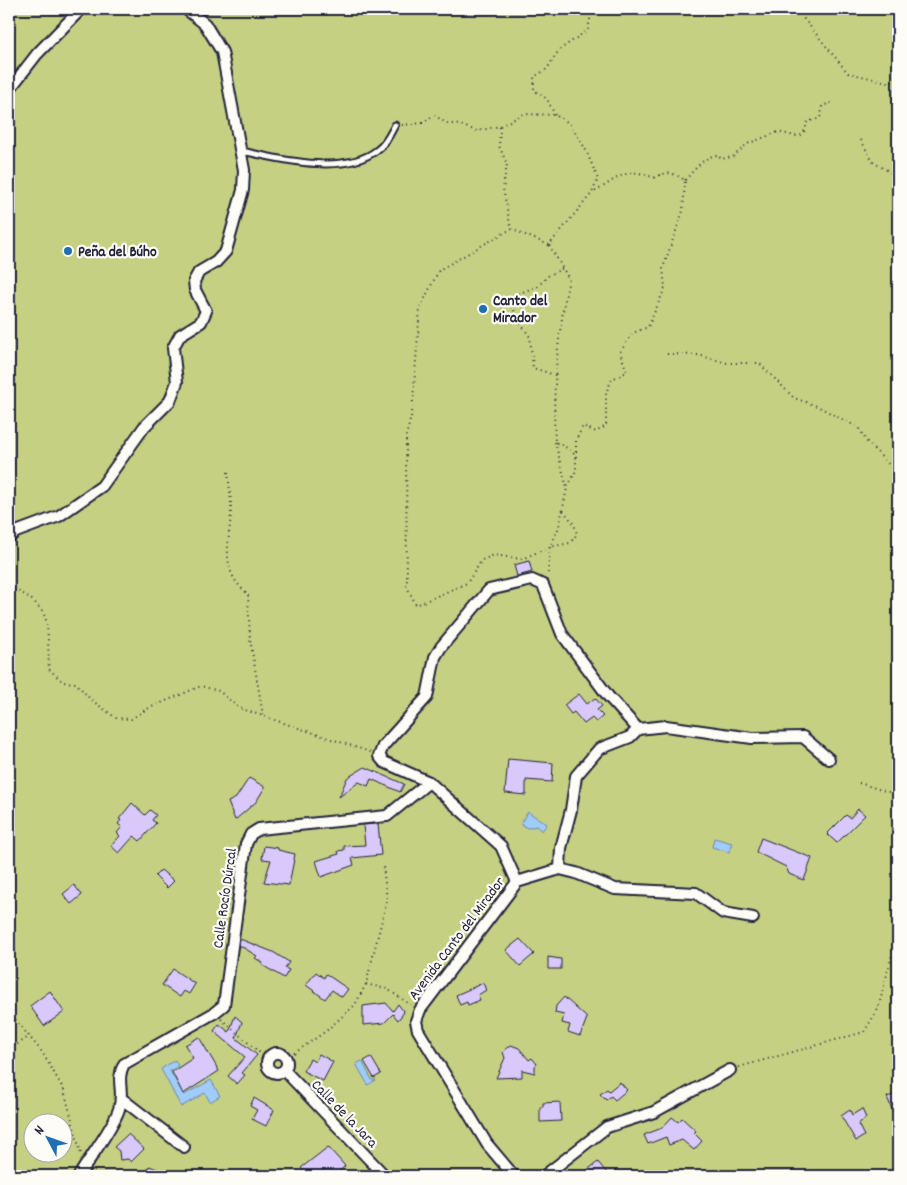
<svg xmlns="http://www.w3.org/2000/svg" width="907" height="1185" viewBox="0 0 907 1185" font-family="Dekko,sans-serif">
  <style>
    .green { fill: #c5d083; stroke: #74795f; fill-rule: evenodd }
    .water { fill: #9fccfa; stroke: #6d88ae }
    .building { fill: #d9c9fa; stroke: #22223b }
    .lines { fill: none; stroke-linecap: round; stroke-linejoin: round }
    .service-casing { stroke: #22223b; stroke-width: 9 }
    .minor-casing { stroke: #22223b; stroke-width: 14 }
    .path { stroke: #22223b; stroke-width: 2; stroke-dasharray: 1 4; stroke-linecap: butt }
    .service { stroke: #fdfcf7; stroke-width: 5 }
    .minor { stroke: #fdfcf7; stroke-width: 10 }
    .poi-dot { fill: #1f6fb2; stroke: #fdfcf7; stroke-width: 2 }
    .labels { text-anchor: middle; stroke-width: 4.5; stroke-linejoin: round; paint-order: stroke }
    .poi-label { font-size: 15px; font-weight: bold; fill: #22223b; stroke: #fdfcf7; text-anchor: start }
    .street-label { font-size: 15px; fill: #22223b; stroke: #fdfcf7 }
  </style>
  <rect width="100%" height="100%" fill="#f2edf8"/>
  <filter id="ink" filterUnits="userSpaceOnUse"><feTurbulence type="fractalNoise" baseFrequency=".02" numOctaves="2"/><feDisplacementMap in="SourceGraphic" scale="10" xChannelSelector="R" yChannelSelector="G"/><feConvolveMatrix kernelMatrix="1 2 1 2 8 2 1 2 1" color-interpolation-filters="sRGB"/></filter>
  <g filter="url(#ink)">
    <path class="green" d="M9 9H898V1176H9ZM32 1122H62V1152H32Z"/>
    <path class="water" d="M528 812 547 824 542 831 536 826 527 828 520 824Z
      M714 838 732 843 729 852 712 847Z
      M175 1060 178 1066 170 1071 184 1095 211 1080 220 1096 210 1102 205 1093 181 1107 161 1069Z
      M362 1061 372 1080H376L368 1085 356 1064Z"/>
    <path class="building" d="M529 561 532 572 517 576 514 565Z
      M579 694 587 704 595 698 602 706 597 710 603 716 596 722 592 718 584 724 574 712 571 714 564 705Z
      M508 759 553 763 552 782 526 780V795L505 793Z
      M365 767 404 784 400 792 371 779 368 786 359 782 339 797 347 778Z
      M249 778 265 787 256 802 235 820 228 802 236 798Z
      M132 803 145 815 150 810 156 815 152 820 156 823 140 841 134 836 119 853 111 846 120 836 117 833 122 827 118 824 121 820 119 819Z
      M858 809 865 815 837 843 827 834 846 815 850 818Z
      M375 824H378L381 855 352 858 354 865 321 877 316 861 339 854 338 851 344 850V846L365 845 363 825Z
      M761 838 812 858 804 880 789 874 786 867 756 852Z
      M264 846 278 848V850L295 854 289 885 264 882 271 860 262 859Z
      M161 870 174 881 167 888 155 876Z
      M74 885 82 895 71 904 63 894Z
      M240 939 273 952 289 962 285 968 289 970 284 978 262 965 263 963 255 958 257 956 239 945Z
      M520 939 534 954 520 966 506 950Z
      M548 957 561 959V969H548Z
      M173 969 195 984 189 994 184 991 180 997 162 985Z
      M316 972 324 978 326 974 348 989 342 997 332 990 325 999 306 985Z
      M483 983 486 990 478 995 480 1000 468 1005 467 1002 460 1005 456 995Z
      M50 991 64 1012 44 1026 30 1006Z
      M564 997 587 1018 580 1036 568 1032 570 1025 562 1023 564 1015 555 1013 556 1006Z
      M386 1003 393 1011 398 1004 404 1012 398 1020 393 1014 384 1023 363 1025V1006Z
      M235 1016 242 1022 236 1038 257 1055 242 1073 245 1075 237 1084 228 1076 245 1057 214 1031 219 1024 229 1032Z
      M199 1037 219 1071 183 1094 172 1072 193 1058 185 1045Z
      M511 1045 519 1048 529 1060 532 1058 537 1064 535 1066V1073L522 1070V1077L496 1078 505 1058 503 1052Z
      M319 1054 333 1062 323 1081 303 1071 310 1059 315 1062Z
      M371 1057 381 1074 374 1078 364 1061Z
      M620 1082 627 1090 615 1100 611 1096 606 1100 600 1094 607 1089 609 1091Z
      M896 1094 898 1100V1124L887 1097Z
      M254 1098 274 1110 266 1126 252 1119 257 1110 250 1106Z
      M560 1102 561 1121 540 1122V1107H543V1103Z
      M862 1109 866 1118 858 1124 864 1136 856 1141 841 1116 850 1110 852 1115Z
      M672 1117 678 1122 682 1118 696 1131 694 1133 702 1141 694 1150 682 1140 669 1145 666 1137 648 1144 644 1135 662 1128Z
      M128 1134 144 1149 131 1162 128 1159 120 1160 119 1151 114 1147Z
      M328 1147 345 1166 334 1176H309L301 1168Z
      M598 1162 609 1176H579Z
      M149 1166 160 1170 158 1176H146Z"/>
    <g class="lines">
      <defs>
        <path id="service" d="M242 151C279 159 344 176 377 150 386 144 390 134 395 125"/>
        <path id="minor" d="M9 90 37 54 81 9
          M9 537 16 532 59 516 102 486 144 427 170 401 177 382 173 348 180 335 201 322 206 311 195 290 194 281 199 272 216 262 226 251 243 190 244 170 222 52 205 24 186 9
          M560 869 561 848 571 810 576 776 599 749 630 737 638 729
          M517 882 560 869 576 873 615 889 696 893 723 913 753 918
          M267 1063a10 10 0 1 1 20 0a10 10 0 1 1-20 0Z
          M284 1070 385 1176
          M122 1099 184 1147
          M79 1176C90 1157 113 1128 119 1109 125 1091 115 1081 124 1064L214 1013 224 1005 246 844 251 834 259 829 387 816 429 782
          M514 1176 487 1144 418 1030 416 1021 420 1010 517 882 501 846 429 782 384 762 379 756 383 746 427 697 435 657 441 647 489 590 532 580 543 585 562 634 608 696 638 729 666 726 752 738 803 737 829 759
          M544 1176 607 1127 654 1112 730 1070"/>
      </defs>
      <use href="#service" class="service-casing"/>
      <use href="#minor" class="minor-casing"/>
      <path class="path" d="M801 9 804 19 848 73 888 82 898 80
        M555 115 547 99 534 90V77L547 69 559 50 588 30 592 9
        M402 125 423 123 434 115 446 123 460 125 477 131 500 126 524 114 555 115 569 123 585 148 598 179 592 193 549 245 569 279C558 333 552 387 555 442L571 450 576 457V471L567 488 559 527 550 547 548 574 546 575
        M500 127 499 146 507 164 503 189 511 229
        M861 140 873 162 898 177
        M685 180C695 170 703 156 718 155L721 159 733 157 747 144 778 132 795 136 801 135 806 129V123C819 116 821 124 822 106L831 103
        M549 245 511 229 439 270 420 308 412 413 406 436V453L407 587 416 605 467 583 482 560 494 555 521 559 550 547 570 543 577 534 574 524 562 509
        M667 354 698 355 727 363H759L794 398 817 406 859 428 867 442 898 474
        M555 375 533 368 530 337 514 314 515 295 538 286 548 276 563 268
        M555 442 567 488
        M576 457V440L583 426 596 432 606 426V393L612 379 627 372 620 352 633 333 648 327 665 288 663 268 683 211 685 180C673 173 667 170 654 178 625 164 616 181 592 193
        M228 472C229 484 231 496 231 507 231 540 217 570 248 594L250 639 263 715
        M9 589C22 590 40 604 45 617 49 627 48 657 49 669L63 682 76 683 90 699 116 718 131 719 147 709 201 686 219 691 239 708 370 752
        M859 783 898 795
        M366 984 387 989 411 1005
        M9 1012 42 1052 64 1090 81 1154
        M221 1019 268 1060
        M9 1050 30 1036
        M286 1059 326 1031 355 1005 366 984 387 900 383 866
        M739 1067 864 1032 878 1009 898 932"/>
      <use href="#service" class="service"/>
      <use href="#minor" class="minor"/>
    </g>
  </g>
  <g class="poi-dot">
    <circle cx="68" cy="251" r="5"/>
    <circle cx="483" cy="309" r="5"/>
  </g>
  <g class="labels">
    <g class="poi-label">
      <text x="78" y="256">Peña del Búho</text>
      <text x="493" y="305">Canto del<tspan x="493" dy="17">Mirador</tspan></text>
    </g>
    <g class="street-label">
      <text transform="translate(224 898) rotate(-82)" y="5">Calle Rocío Dúrcal</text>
      <text transform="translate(456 938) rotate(-53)" y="5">Avenida Canto del Mirador</text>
      <text transform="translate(345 1113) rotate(46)" y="5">Calle de la Jara</text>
    </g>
  </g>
  <rect width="907" height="1185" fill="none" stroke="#fdfcf7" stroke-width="30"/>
  <rect x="15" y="15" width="877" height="1155" fill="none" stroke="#22223b" stroke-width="2" filter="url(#ink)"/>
  <g transform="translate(48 1138) rotate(311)"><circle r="24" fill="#fdfcf7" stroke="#a5a5ac"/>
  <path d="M0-4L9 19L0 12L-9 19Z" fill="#1f6fb2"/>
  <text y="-8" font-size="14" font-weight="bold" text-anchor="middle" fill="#22223b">N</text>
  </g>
</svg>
